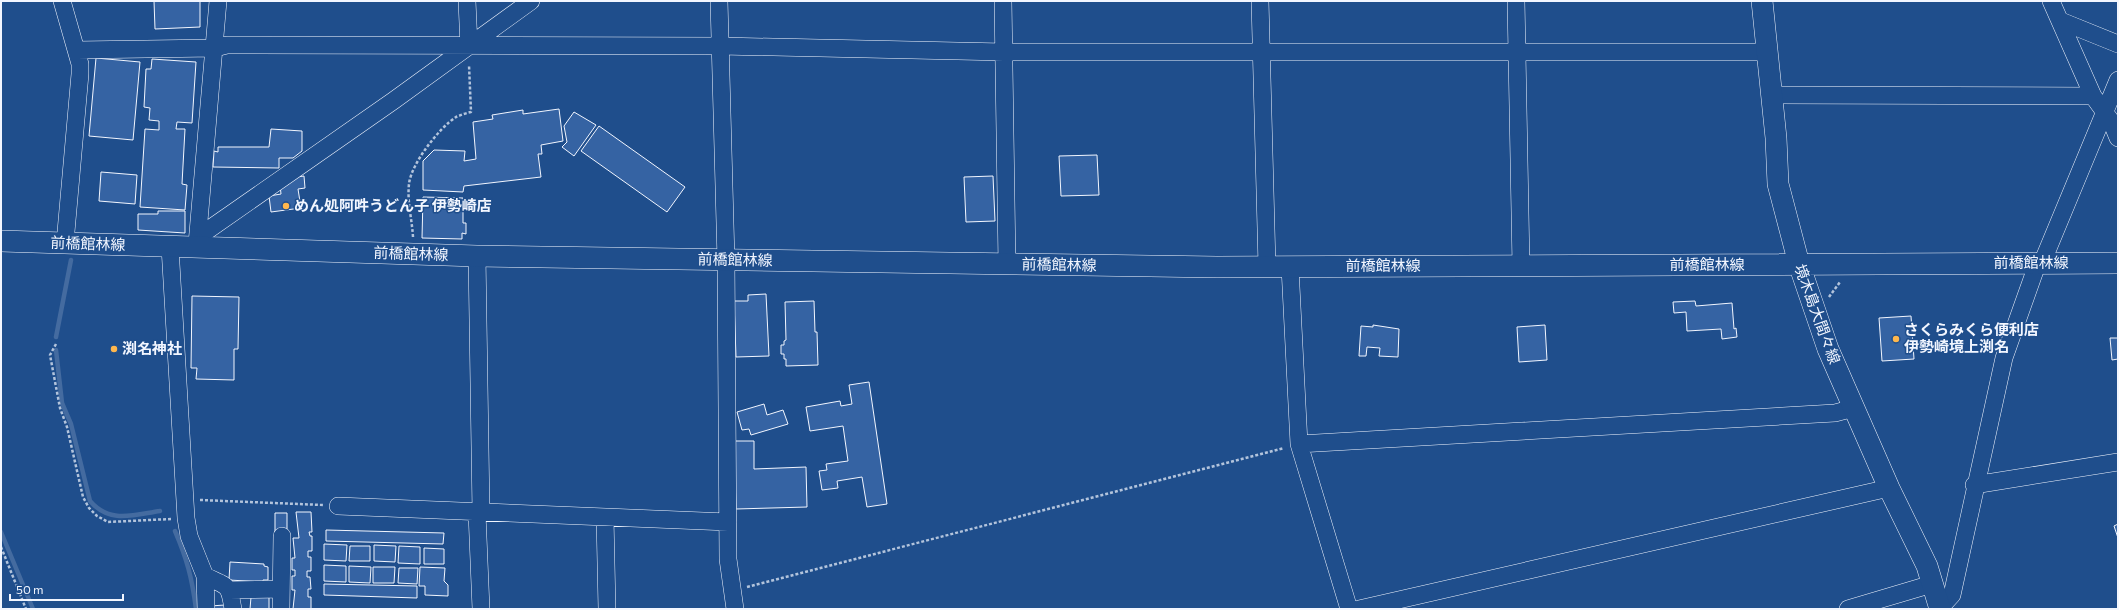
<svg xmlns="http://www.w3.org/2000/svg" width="2119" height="610" viewBox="0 0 2119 610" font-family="Commissioner,'Noto Sans JP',sans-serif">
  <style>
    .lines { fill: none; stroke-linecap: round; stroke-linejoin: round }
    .stream { stroke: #446ba0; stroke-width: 4.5 }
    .building { fill: #3563a3; stroke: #f2f6ff }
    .minor-casing { stroke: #f2f6ff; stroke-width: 18 }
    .major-casing { stroke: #f2f6ff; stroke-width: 22 }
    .path { stroke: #b3c4dc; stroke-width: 2.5; stroke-dasharray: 3 2; stroke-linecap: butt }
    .minor { stroke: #1f4e8c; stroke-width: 17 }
    .major { stroke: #1f4e8c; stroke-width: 21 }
    .poi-dot { fill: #ffb74d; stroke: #1f4e8c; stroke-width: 1.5 }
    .labels { text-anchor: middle; stroke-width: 3; stroke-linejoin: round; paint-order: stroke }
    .poi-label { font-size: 15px; font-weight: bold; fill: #f2f6ff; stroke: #1f4e8c; text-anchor: start }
    .street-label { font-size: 15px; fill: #f2f6ff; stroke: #1f4e8c }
  </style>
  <rect width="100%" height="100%" fill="#1f4e8c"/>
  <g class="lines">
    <path class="stream" d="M56 337 71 260
      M56 350 62 403 71 424 90 501C110 524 133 515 160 511
      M175 531C187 559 192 578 196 609
      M1 532 33 609"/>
  </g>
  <path class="building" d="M154 1H200V27L155 29Z
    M96 58 140 62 133 140 89 136Z
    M152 59 196 62 192 123 177 122 176 129H185L182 184 187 185 185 210 140 207 145 129 159 130V121L149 120 150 108 144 107 146 69H151Z
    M559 109 563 141 541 145 542 154H538L541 177 464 186 463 192 423 190V161L434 150 465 151 464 161 476 159 473 122 493 119 492 115 523 110V114Z
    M574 112 596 125 574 156 562 147 567 142 564 126Z
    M599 126 685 187 667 212 581 151Z
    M271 129 302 131V151L293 158H279V168L213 167 214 151 218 152V147H269Z
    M1097 155 1099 195 1061 196 1059 156Z
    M101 172 137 175 135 204 99 201Z
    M304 176 305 188 298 189 301 208 271 212 269 196 281 194 280 185 289 184V178Z
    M993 176 995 221 966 222 964 177Z
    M423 197 463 198V223H466V234L462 233V239L422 238Z
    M158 211H185V233L138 230V214H158Z
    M766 294 769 356 736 357 734 301H748V295Z
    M192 296 239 297 238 349H234V380L196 379 197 368H191Z
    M814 301 815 332H817L818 365 786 366V359H784V354H781V345H784V341L786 340 785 302Z
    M1695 301 1696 306 1732 303 1734 329 1736 328 1737 337 1722 339 1721 329 1687 331 1686 312 1674 313 1673 302Z
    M1911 316 1914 359 1882 361 1879 318Z
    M1373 325 1399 329 1398 357 1379 356 1380 348 1367 347 1366 356H1359L1361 326 1373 327Z
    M1545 325 1547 360 1519 362 1517 327Z
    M2110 338H2118V359L2112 360Z
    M869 382 887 504 867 507 862 477 837 481 838 488 822 490 819 471 827 470 826 464 848 461 843 426 810 431 806 407 840 401 841 406 852 404 849 385Z
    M764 404 767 415 783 410 788 424 751 435 749 429 742 430 737 412Z
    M734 441H754V469L806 467 807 507 736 509Z
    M296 512H311L312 532H309L310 536H312V551H308V557H311V571H307V577H310L311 589H308V597H311V609H293L295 590H292V576H295V570H292V558H295L293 538H299Z
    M275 513H287V531L275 532Z
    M2118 524V538L2114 526Z
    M326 530 444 533 443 544 326 541Z
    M324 544 347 545 346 561 324 560Z
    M374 545 396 546 395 562 374 561Z
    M350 546H370V561H349Z
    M399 546 420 547V564L398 563Z
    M424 548 444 549V564H424Z
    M230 562 264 564V566L268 567V580H263V582L229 580Z
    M324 565 346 566V582L324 581Z
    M349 566 371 567 370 583 349 582Z
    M373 567H395L394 583H373Z
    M420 567 445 568 444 581 448 585V596L425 595V586H419Z
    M399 568H418L417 584 398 583Z
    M324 584 417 586V598L324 595Z
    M251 597H269V609H250Z
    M225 605V609H210V606Z"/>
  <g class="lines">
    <defs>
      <path id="minor" d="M62 1 80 64V74L65 243
        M467 1 469 46
        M719 1 726 260 728 559 735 609
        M1003 1 1007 264
        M1260 1 1267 266
        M1516 1 1521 265
        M2051 1 2093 96
        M2061 21 2118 44
        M77 50 215 48 227 45 721 46 1004 52H1767
        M1771 95 2093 96 2111 121 2118 138
        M198 237 393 101 531 1
        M197 244 218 1
        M170 247 186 518 189 536 205 576 206 609
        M477 256 481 511
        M2042 263 2118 80
        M1290 267 1299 444 1349 609
        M1299 444 1835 413 1854 408
        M1974 485 2118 462
        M338 506 728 522
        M477 513 481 609
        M605 517 607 609
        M205 576C228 587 229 583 233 609
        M230 590 281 589
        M1940 608 1952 595 2004 358 2038 262
        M281 609 282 536
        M1359 609 1889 488
        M1848 609 1932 584"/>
      <path id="major" d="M1762 1 1776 138 1778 184 1799 264 1828 349 1889 488 1927 566 1940 609
        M1 241 477 256 1217 267 2118 263"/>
    </defs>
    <use href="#minor" class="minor-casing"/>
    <use href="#major" class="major-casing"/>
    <path class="path" d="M413 237C412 219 407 202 409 184 411 164 439 128 456 117 461 115 466 113 471 112L469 65
      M1829 297 1840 282
      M56 344 50 355 60 408 67 427 83 497 89 508 97 516 108 522 171 519
      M200 500 323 505
      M1 547 26 609
      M747 587 1284 448"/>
    <use href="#minor" class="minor"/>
    <use href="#major" class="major"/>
  </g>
  <g class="poi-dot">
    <circle cx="286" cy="206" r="4"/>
    <circle cx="1896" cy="339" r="4"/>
    <circle cx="114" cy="349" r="4"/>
  </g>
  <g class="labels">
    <g class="poi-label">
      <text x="294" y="211">めん処阿吽うどん子 伊勢崎店</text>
      <text x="1904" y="335">さくらみくら便利店<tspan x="1904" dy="17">伊勢崎境上渕名</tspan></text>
      <text x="122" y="354">渕名神社</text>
    </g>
    <g class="street-label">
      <text transform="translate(88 244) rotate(2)" y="5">前橋館林線</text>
      <text transform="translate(411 254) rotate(2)" y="5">前橋館林線</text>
      <text transform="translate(735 260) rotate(1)" y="5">前橋館林線</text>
      <text x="2031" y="268">前橋館林線</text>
      <text transform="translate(1059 265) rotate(1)" y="5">前橋館林線</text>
      <text x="1707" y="270">前橋館林線</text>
      <text x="1383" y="271">前橋館林線</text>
      <text transform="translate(1817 314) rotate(70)" y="5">境木島大間々線</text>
    </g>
  </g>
  <rect width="2119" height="610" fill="none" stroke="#f2f6ff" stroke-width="4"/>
  <path d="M10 594v6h113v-6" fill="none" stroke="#f2f6ff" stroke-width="2"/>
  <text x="16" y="594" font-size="12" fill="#f2f6ff" stroke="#1f4e8c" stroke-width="3" paint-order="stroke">50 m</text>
</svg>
